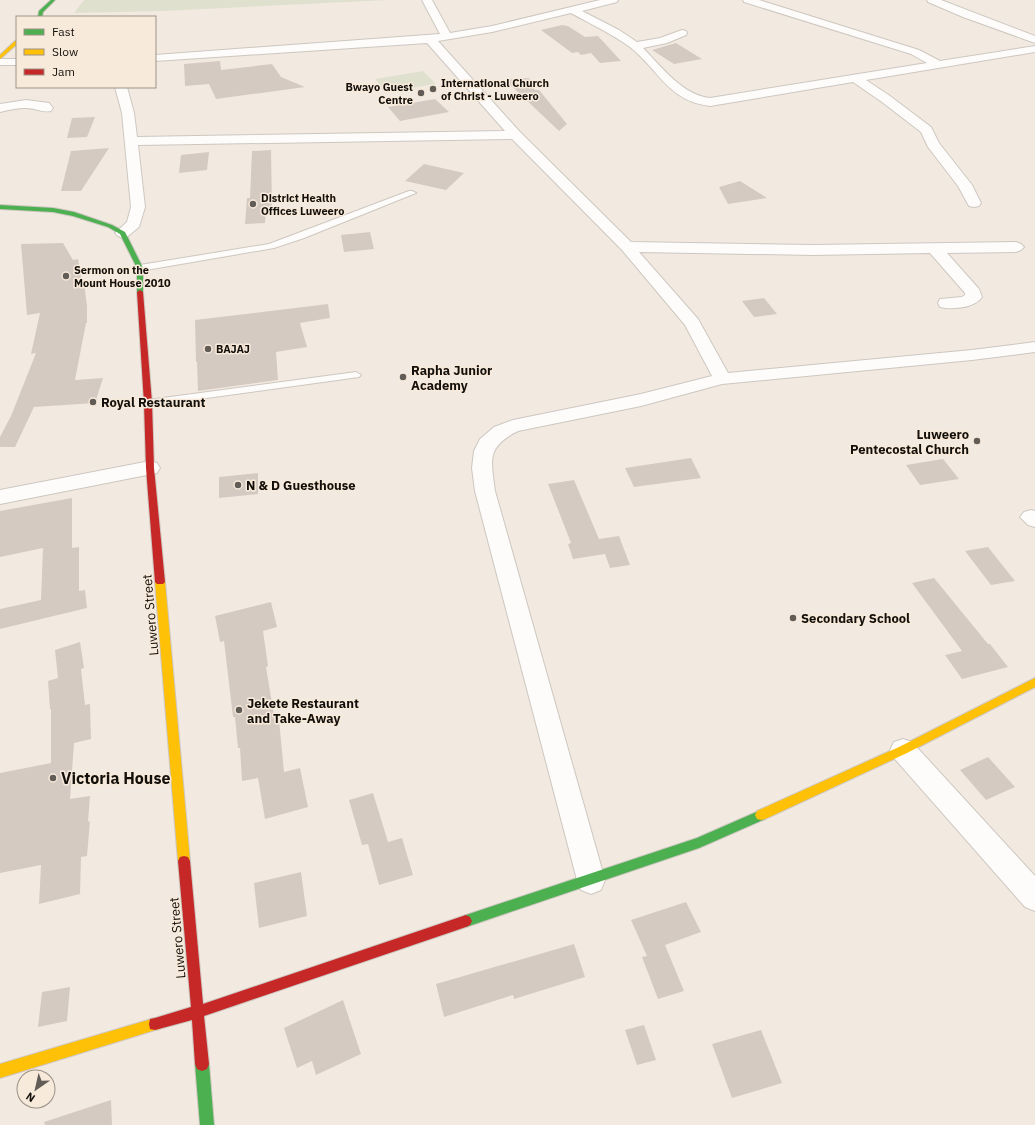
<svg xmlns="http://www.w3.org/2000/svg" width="1035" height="1125" viewBox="0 0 1035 1125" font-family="'IBM Plex Sans',sans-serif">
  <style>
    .green { fill: #e0e0cf }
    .building { fill: #d5cac2 }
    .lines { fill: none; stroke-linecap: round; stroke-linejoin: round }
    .lane-casing { stroke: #cdc7c0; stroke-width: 2 }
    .street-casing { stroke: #cdc7c0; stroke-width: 2 }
    .fast-casing { stroke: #cdc7c0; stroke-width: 2 }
    .slow-casing { stroke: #cdc7c0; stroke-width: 2 }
    .jam-casing { stroke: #cdc7c0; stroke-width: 2 }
    .lane { fill: #fdfcfa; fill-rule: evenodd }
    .street { fill: #fdfcfa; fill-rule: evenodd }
    .fast { fill: #4caf50; fill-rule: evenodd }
    .slow { fill: #ffc107; fill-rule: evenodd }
    .jam { fill: #c62828; fill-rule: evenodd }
    .poi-dot { fill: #615c55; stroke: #f8eadb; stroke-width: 1.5 }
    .labels { text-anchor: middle; stroke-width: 3; stroke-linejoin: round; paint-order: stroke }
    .far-poi-label { font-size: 11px; font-weight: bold; fill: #130f0a; stroke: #f8eadb; text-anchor: start }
    .poi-label { font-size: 13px; font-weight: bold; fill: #130f0a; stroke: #f8eadb; text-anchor: start }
    .street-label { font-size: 13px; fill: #130f0a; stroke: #f8eadb }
    .near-poi-label { font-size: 16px; font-weight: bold; fill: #130f0a; stroke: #f8eadb; text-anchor: start }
  </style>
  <rect width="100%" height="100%" fill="#f2eae1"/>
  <path class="green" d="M84 0H389L164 11 74 13Z
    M423 71 436 84 386 92 375 79Z"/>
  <path class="building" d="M562 25 568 26 585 37 598 36 621 61 600 63 591 53 581 55 578 52 572 53 541 30Z
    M676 43 702 59 674 64 652 50Z
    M220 61 221 70 272 64 281 77 305 87 216 99 209 84 185 86 184 64Z
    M529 78 535 90H539L567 124 559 131 505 80Z
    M435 99 449 112 400 121 388 107Z
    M95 117 87 137 67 138 72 118Z
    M109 148 81 191H61L71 151Z
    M271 150 272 207 266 208 265 223 245 224 247 198H250L252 151Z
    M209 152 207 170 179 173 181 155Z
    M424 164 464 173 446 190 405 181Z
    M740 181 767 198 728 204 719 187Z
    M370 232 374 249 344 252 341 235Z
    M63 243 73 260 78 259 82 283H84L87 306V323H86L75 380 103 378 95 403 34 407 15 447H0V437L11 416 36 353 31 354 40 313 27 315 21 244Z
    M764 298 777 314 754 317 742 301Z
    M328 304 330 318 300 323 307 347 276 352 278 380 198 391 197 362H196L195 320Z
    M691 458 701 478 634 487 625 468Z
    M943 459 959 479 920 485 906 465Z
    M258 473V494L219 498V477Z
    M574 480 599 539 619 536 630 565 610 568 605 554 573 559 568 544 571 543 548 484Z
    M72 498V548L79 547V591L85 590 87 608 0 629V609L41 600 43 548 0 557V511Z
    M988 547 1015 581 991 585 965 551Z
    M934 578 988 644H990L1008 667 962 679 945 655 962 651 912 583Z
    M271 602 277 627 263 631 268 666 266 667 275 721 279 720 284 772 300 768 308 807 265 819 258 778 242 781 240 748H238L235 717H233L224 641 220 642 215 616Z
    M80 642 84 668 81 669 85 705 90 704 91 739 74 743 70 799 90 796 88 822 90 821 87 856 81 857 80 894 39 904 41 865 0 873V773L51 763V709H50L48 681 58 678 55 650Z
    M988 757 1015 787 986 800 960 770Z
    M373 793 388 842 402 838 413 875 379 885 368 844 362 845 349 800Z
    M301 872 307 916 259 928 254 883Z
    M686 902 701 932 665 945 684 991 658 999 642 957 647 956 631 920Z
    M574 944 585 977 514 999 513 995 444 1017 436 984Z
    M70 987 67 1021 38 1027 42 992Z
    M343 1000 361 1054 316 1075 312 1061 297 1068 284 1028Z
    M644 1025 656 1060 637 1065 625 1030Z
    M761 1030 782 1083 732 1098 712 1044Z
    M111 1100 112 1125H45L44 1122Z"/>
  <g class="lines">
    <defs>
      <path id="lane" d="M409 191H412L416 193 304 238 274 248 140 271 136 268 140 265 269 244Z
        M356 372 361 375 359 377 148 406 143 403 148 400Z"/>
      <path id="street" d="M422 0H432L450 33 492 26 600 0H618L617 2 582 11 619 30 637 42 660 38 682 30 686 31 687 33 686 35 667 43 643 48C662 67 682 95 710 98L927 63 911 54 744 2 743 0H759L919 50 940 61 1035 46V52L866 80 890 96 931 127 939 143 972 185 981 203 979 206 974 207 969 206 958 186 928 147 921 132 882 102 853 82 710 106C668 101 659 70 630 47 612 34 591 24 571 13L492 32 438 41 520 132 631 242 813 245 1016 242 1021 244 1024 247 1021 250 1016 252 947 253 979 289 982 297C975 308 952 310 940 307L938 303 940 299 962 297 965 295V293L930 253 813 255 639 252 698 319 728 373 972 350 1035 342V352L972 360 722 384 641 406 518 431C486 447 491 459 495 491L605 880 601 890 591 894 581 890 577 880 475 491 472 468 474 451 480 439 494 427 513 420 641 394 712 376 685 325 622 250 512 139 138 145 145 207 139 227 128 236 123 238 118 236 115 233 127 222 131 207 122 113 115 87H127L134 113 137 137 505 131 427 43 155 61V55L440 34Z
        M927 0H941L1035 36V43L963 17 928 2Z
        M0 59H17V65H0Z
        M26 100 49 103 53 108 51 111C43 113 35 108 26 108 17 108 8 110 0 112V104Z
        M150 461 157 463 160 468 157 473 0 504V490Z
        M1031 510 1035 511V527L1028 525 1020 517 1024 512Z
        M903 739 912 742 1035 876V911L1025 907 894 758 890 750 894 742Z"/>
      <path id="fast" d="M51 0H55L43 12 42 17H38L39 11Z
        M0 205 53 208 74 212 112 225 125 232 143 268V292L140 294 137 292V268L120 234 108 227 73 216 53 212 0 209Z
        M761 810 765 811 767 815 765 819 699 848 466 927 462 925 460 921 462 917 466 915 697 838Z
        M202 1057 207 1059 209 1064 214 1125H200L195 1064 197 1059Z"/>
      <path id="slow" d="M15 41H17V44L0 59V55Z
        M160 579 163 580 165 582 190 861 188 865 184 866 180 865 178 861 155 582 157 580Z
        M1035 678V687L907 753 765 819 761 820 757 819 755 815 757 811 899 747Z
        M155 1018 160 1019 161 1024 160 1029 155 1030 0 1078V1064Z"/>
      <path id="jam" d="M140 290 143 292 152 403 154 468 165 582 163 584H157L155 582 146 468 144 403 137 292Z
        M184 856 188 857 190 861 203 1004 466 915 470 917 472 921 470 925 466 927 204 1016 209 1064 207 1069 202 1071 197 1069 195 1064 192 1020 155 1030 150 1029 149 1024 150 1019 155 1018 191 1007 178 861 180 857Z"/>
    </defs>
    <use href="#lane" class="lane-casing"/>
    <use href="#street" class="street-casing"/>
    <use href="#fast" class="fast-casing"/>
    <use href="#slow" class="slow-casing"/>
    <use href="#jam" class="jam-casing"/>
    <use href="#lane" class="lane"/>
    <use href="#street" class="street"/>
    <use href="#fast" class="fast"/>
    <use href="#slow" class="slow"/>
    <use href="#jam" class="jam"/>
  </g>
  <g class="poi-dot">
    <circle cx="433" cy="89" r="4"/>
    <circle cx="421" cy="93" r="4"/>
    <circle cx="253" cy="204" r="4"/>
    <circle cx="66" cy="276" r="4"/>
    <circle cx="208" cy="349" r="4"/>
    <circle cx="403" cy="377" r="4"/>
    <circle cx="93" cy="402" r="4"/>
    <circle cx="977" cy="441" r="4"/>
    <circle cx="238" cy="485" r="4"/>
    <circle cx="793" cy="618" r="4"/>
    <circle cx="239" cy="710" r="4"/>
    <circle cx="53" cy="778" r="4"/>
  </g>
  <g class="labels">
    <g class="far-poi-label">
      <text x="441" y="87">International Church<tspan x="441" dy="13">of Christ - Luweero</tspan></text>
      <text x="413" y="91" text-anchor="end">Bwayo Guest<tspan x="413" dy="13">Centre</tspan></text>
      <text x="261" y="202">District Health<tspan x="261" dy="13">Offices Luweero</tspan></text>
      <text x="74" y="274">Sermon on the<tspan x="74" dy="13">Mount House 2010</tspan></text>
      <text x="216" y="353">BAJAJ</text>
    </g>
    <g class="poi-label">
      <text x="411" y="375">Rapha Junior<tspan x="411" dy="15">Academy</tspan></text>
      <text x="101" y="407">Royal Restaurant</text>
      <text x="969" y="439" text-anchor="end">Luweero<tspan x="969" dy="15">Pentecostal Church</tspan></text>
      <text x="246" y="490">N &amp; D Guesthouse</text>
      <text x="801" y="623">Secondary School</text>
      <text x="247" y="708">Jekete Restaurant<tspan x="247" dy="15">and Take-Away</tspan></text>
    </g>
    <g class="street-label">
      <text transform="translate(150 615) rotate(-95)" y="5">Luwero Street</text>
      <text transform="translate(177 938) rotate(-95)" y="5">Luwero Street</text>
    </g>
    <g class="near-poi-label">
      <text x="61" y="784">Victoria House</text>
    </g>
  </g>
  <rect x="16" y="16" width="140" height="72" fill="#f8eadb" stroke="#9c9287"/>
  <rect x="24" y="29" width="20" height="6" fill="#4caf50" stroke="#9c9287"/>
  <text x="52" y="36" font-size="12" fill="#130f0a">Fast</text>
  <rect x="24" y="49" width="20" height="6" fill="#ffc107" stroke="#9c9287"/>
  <text x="52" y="56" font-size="12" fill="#130f0a">Slow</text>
  <rect x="24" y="69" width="20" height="6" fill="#c62828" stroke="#9c9287"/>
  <text x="52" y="76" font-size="12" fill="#130f0a">Jam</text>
  <g transform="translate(36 1089) rotate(214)"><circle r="19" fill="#f8eadb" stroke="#9c9287"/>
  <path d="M0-3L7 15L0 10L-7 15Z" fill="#615c55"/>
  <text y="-6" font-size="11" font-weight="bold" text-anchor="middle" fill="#130f0a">N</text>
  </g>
</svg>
